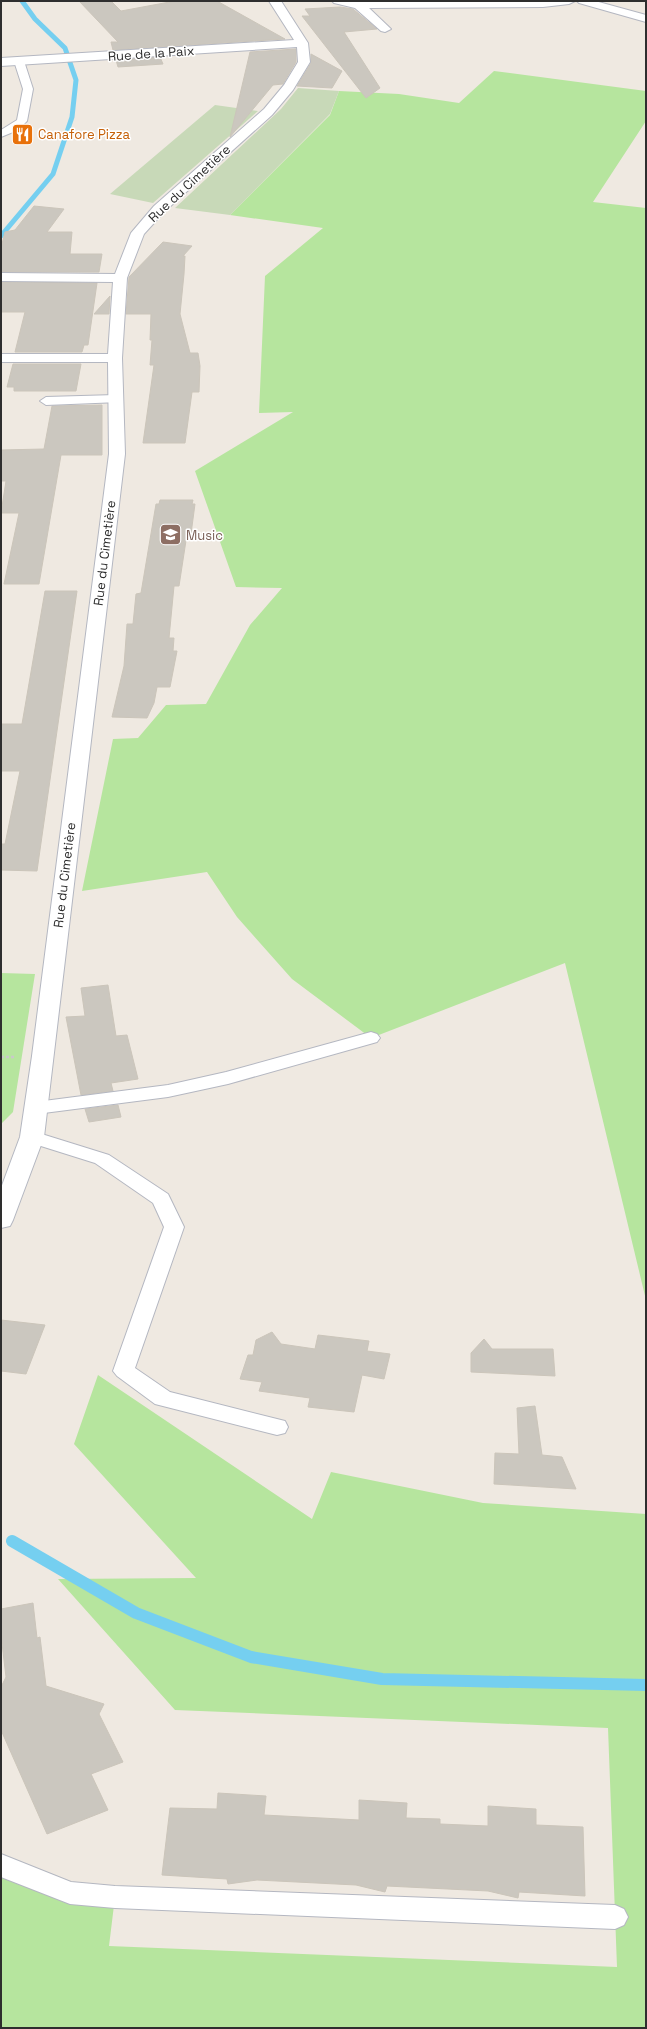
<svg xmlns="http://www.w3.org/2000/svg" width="647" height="2029" viewBox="0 0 647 2029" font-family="'Space Grotesk',sans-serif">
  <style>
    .green { fill: #b6e59e }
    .cemetery { fill: #c8d9b8 }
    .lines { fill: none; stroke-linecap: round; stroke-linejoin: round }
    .stream-far1 { stroke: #75cff0; stroke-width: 5 }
    .stream { stroke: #75cff0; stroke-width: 12 }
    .building { fill: #cbc7bf; stroke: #cbc5ba }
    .lane-casing { stroke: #b4b7c1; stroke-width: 2 }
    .street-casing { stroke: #b4b7c1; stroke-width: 2 }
    .path { stroke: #c9c9c9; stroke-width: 2.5; stroke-dasharray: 3 2; stroke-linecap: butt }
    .lane { fill: #fff; fill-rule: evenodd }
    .street { fill: #fff; fill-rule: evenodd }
    .labels { text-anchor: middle; stroke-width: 3; stroke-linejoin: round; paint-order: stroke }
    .far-street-label { font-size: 13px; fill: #2e2e2e; stroke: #fff }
    .far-food-label { font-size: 13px; fill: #c56008; stroke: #fff; text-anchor: start }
    .far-education-label { font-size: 13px; fill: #785e54; stroke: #fff; text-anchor: start }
  </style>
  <rect width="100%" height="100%" fill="#efe9e1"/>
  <path class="green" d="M494 71 646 91V121L593 202 646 208V1300L565 963 371 1038 292 979 237 917 207 872 82 891 113 739 138 738 166 705 206 704 250 625 282 588 236 587 195 471 293 412 259 413 265 276 323 228 230 215 330 115 339 91 399 94 459 103Z
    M1 973 35 974 13 1112 1 1124Z
    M98 1375 312 1519 331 1472 483 1503 646 1514V2028H1V1865L115 1897 109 1946 617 1967 608 1728 175 1710 58 1579 196 1578 74 1444Z"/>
  <path class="cemetery" d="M298 88 339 91 330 114 230 215 175 208 281 109Z
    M215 105 258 111 153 203 110 194Z"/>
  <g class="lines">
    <path class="stream-far1" d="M1 236 53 174 72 117 76 80 65 48 35 19 22 1"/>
    <path class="stream" d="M12 1541 136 1613 251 1657 382 1679 646 1685"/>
  </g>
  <path class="building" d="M79 1H111L121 11 175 1H217L285 39 113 50 111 42H118Z
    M340 7 353 9 377 29 344 32 380 88 366 98 302 16H310L305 9Z
    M296 49V62L283 84 273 85 230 137 250 52Z
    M311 54 342 71 332 88 297 86 311 63Z
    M160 57 163 64 118 67 116 60Z
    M34 206 64 209 47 232H72L70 254H102L99 272H1V248L5 232 15 230Z
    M163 242 192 246 183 256H185L184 274 180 314 190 353H198L200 366 199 392H192L185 443H143L154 365H150L152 340H150L151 314H126L129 277Z
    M1 282 97 283 88 345H84L82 352H15L25 312H1Z
    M110 296 109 314H94Z
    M13 364H81L76 391H14V387H7Z
    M102 405V455H61L39 584H4L19 513H1L6 481H1V450L44 449 52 406Z
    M160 500H193L192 504H195L191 534H187L179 586H174L169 638H174L173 651H177L170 687H157L154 703 147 718 112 717 124 666 127 624H133L136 594 141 593 156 504H159Z
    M45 591H77L37 871 1 870V844H5L20 771H1V724H22Z
    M108 985 116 1036 127 1035 138 1079 111 1083 113 1091 81 1095 66 1017 85 1016 81 988Z
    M118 1105 121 1117 89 1122 85 1109Z
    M1 1320 45 1325 26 1374 1 1371Z
    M272 1332 281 1344 315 1349 318 1335 369 1341 367 1351 390 1354 384 1379 362 1375 354 1412 308 1407 310 1398 259 1391 262 1382 240 1379 248 1355H253L256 1340Z
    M484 1339 492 1349H553L555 1376 471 1372V1353Z
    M535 1406 542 1455 562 1457 576 1489 494 1484 495 1453 519 1454 517 1408Z
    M33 1603 37 1638 40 1637 46 1686 104 1704 99 1714 123 1762 91 1774 108 1810 47 1834 1 1730V1687L6 1677 1 1635V1609Z
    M218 1793 266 1796 264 1815 359 1820V1800L407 1803 406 1818 440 1819V1824L488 1826V1806L536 1809V1825L583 1827 585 1896 519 1892 518 1898 488 1891 387 1886 385 1892 356 1885 257 1880 228 1884 227 1879 162 1875 170 1808 217 1809Z"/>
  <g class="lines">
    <defs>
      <path id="lane" d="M19 58 24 61 33 89 27 121 18 130 1 137V130L17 120 23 89 14 61Z
        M116 395 120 396 122 399 120 402 46 405 40 401 46 397Z
        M371 1032 377 1034 380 1038 377 1042 228 1084 168 1097 36 1114 29 1112 27 1108 29 1104 36 1102 168 1085 226 1072Z
        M32 1131 109 1155 168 1194 184 1227 135 1368 170 1392 285 1421 288 1427 285 1433 277 1435 155 1404 117 1376 113 1371 164 1227 153 1203 95 1163 25 1141 22 1137 25 1133Z
        M1 1854 71 1882 115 1886 615 1905 624 1909 628 1917 624 1925 615 1929 115 1908 70 1904 1 1877Z"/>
      <path id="street" d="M269 1H281L308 43 310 62 293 90 272 115 164 212 144 234 127 278 122 358 125 454 44 1137 13 1220 10 1226 1 1228V1188L20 1137 32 1056 109 454 108 362H1V354H108L113 282 1 281V273L115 274 131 233 154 206 264 109 284 85 298 62 297 47 1 66V58L294 40Z
        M332 1 359 2 575 1 569 4 543 7 369 8 391 29 385 32 381 31 355 8 334 3Z
        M577 1H595L646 15V22L579 3Z"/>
    </defs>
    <use href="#lane" class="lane-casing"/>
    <use href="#street" class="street-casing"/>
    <path class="path" d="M1 1057H16"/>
    <use href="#lane" class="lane"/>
    <use href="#street" class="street"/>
  </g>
  <defs>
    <symbol id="restaurant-square" viewBox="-11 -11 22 22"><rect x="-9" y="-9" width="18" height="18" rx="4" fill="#e8710a" stroke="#fff"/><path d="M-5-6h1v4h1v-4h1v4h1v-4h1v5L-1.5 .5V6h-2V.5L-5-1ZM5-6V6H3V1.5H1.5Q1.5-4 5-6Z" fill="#fff"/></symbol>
    <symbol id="school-square" viewBox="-11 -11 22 22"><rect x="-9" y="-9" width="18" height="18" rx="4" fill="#8d6e63" stroke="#fff"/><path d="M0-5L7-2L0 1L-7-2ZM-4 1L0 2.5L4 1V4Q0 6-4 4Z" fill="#fff"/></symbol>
  </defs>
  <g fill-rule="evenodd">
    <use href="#restaurant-square" x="10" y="122" width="25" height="25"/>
    <use href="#school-square" x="158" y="522" width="25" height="25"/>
  </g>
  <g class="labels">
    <g class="far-street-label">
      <text transform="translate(151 53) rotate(-4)" y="5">Rue de la Paix</text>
      <text transform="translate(189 183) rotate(-43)" y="5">Rue du Cimetière</text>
      <text transform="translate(104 553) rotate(-83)" y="5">Rue du Cimetière</text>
      <text transform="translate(64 875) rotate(-83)" y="5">Rue du Cimetière</text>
    </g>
    <g class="far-food-label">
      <text x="38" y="139">Canafore Pizza</text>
    </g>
    <g class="far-education-label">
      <text x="186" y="540">Music</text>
    </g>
  </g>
  <rect width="647" height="2029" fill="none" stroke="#2e2e2e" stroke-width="4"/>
</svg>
